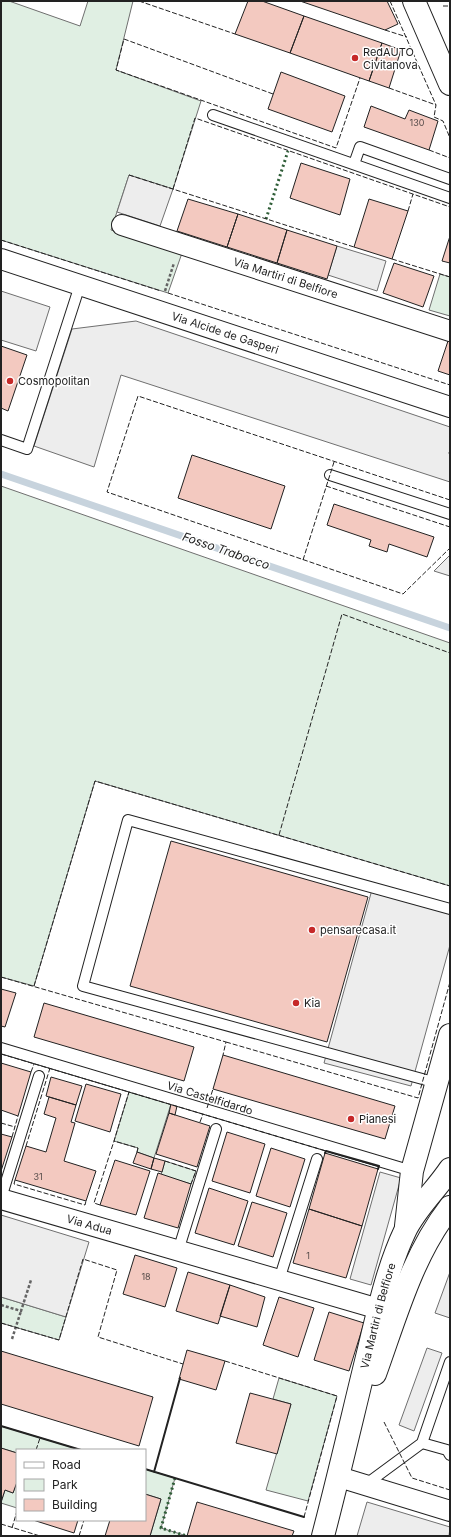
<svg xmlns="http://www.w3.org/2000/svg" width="451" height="1537" viewBox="0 0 451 1537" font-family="Inter,sans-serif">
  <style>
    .green { fill: #e0efe3; stroke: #6f6f6f }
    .parking { fill: #ededed; stroke: #6f6f6f }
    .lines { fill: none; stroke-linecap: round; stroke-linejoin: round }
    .stream { stroke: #c7d3dd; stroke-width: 7 }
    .building { fill: #f3c9c0; stroke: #222 }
    .service-casing { stroke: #222; stroke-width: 12 }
    .minor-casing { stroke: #222; stroke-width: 22 }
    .primary-casing { stroke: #222; stroke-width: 24 }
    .path { stroke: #646464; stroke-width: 2.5; stroke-dasharray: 3 2; stroke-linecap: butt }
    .service { stroke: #fff; stroke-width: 10 }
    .minor { stroke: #fff; stroke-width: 20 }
    .primary { stroke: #fff; stroke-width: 22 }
    .hedge { stroke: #2f5e38; stroke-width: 3; stroke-dasharray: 2 3; stroke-linecap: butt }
    .fence { stroke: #222; stroke-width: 1; stroke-dasharray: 5 2; stroke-linecap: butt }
    .wall { stroke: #222; stroke-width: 2 }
    .poi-dot { fill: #c62828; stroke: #fff; stroke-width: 1.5 }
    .labels { text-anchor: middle; stroke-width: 3; stroke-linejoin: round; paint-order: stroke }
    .number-label { font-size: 9px; fill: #564c4a }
    .poi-label { font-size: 11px; fill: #222; stroke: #fff; text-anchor: start }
    .street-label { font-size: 11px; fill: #222; stroke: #fff }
    .water-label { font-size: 12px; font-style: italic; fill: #222; stroke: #fff }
  </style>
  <rect width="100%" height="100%" fill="#fff"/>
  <path class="green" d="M1 1H9L80 26 88 1H133L116 70 201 101 173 189 129 175 111 230 182 253 168 293 1 240Z
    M440 274 450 277V316L429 310Z
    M1 486 450 643V886L95 781 34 986 1 977Z
    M129 1092 171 1104 154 1158 137 1152 138 1148 114 1141Z
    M165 1161 196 1171 191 1184 161 1175Z
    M1 1297 66 1317 59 1340 1 1323Z
    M279 1378 337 1396 308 1501 266 1490 291 1404 273 1399Z
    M1 1426 81 1450H17V1453L1 1448Z
    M145 1469 175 1478 161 1528 187 1536H150L161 1499 145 1494Z
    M17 1482V1508L1 1503 5 1490 13 1493Z"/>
  <path class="parking" d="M129 175 173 189 160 226 117 212Z
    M337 246 386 261 377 291 328 275Z
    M1 291 50 307 36 351 1 340Z
    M136 321 450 427V482L121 375 94 467 34 446 72 329Z
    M450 555V576L434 571Z
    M373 886 450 907V945L411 1086 324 1063Z
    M380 1172 401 1178 371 1285 350 1279Z
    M1 1215 89 1242 66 1317 1 1297Z
    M450 1272V1318L435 1313Z
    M427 1348 442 1353 414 1431 399 1425Z
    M367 1502 450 1527 449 1536H357Z"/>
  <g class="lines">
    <path class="stream" d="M1 474 450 628"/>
  </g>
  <path class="building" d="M248 1H262L304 16 290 53 235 34Z
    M300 1H387L398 24 385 30Z
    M304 16 382 43 369 81 290 53Z
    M382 43 401 50 389 88 369 81Z
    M281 72 345 96 332 132 268 109Z
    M371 106 405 119 409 110 438 121 429 150 364 127Z
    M301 163 350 179 340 215 290 198Z
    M188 199 238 214 227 247 177 231Z
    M369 199 408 211 392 259 354 247Z
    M238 214 287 230 277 263 227 247Z
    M287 230 337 246 327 279 277 263Z
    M450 236V263L442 261Z
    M394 263 434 276 423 307 383 293Z
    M448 341 450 342V375L438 371Z
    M1 346 27 355 8 411 1 408Z
    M192 455 285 486 271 529 178 498Z
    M334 504 434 537 427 557 389 544 387 552 369 546 371 540 327 525Z
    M171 841 368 897 327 1042 130 986Z
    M1 989 16 993 5 1027 1 1026Z
    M44 1003 194 1047 184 1081 34 1037Z
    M223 1055 395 1106 385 1139 213 1089Z
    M1 1063 31 1072 18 1116 1 1110Z
    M51 1077 82 1086 76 1105 46 1096Z
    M86 1084 121 1094 110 1132 75 1121Z
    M49 1097 76 1105 71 1122 75 1123 64 1161 96 1171 86 1201 15 1180 26 1146 46 1152 56 1118 44 1114Z
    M171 1104 177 1106 175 1115 169 1113Z
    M169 1113 210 1126 197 1167 156 1154Z
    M227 1132 265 1144 250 1193 212 1181Z
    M1 1134 12 1137 1 1171Z
    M271 1148 305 1159 290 1207 256 1196Z
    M137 1152 154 1158 151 1169 133 1163Z
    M325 1153 378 1169 362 1226 309 1209Z
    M154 1158 165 1161 162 1172 151 1169Z
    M115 1160 150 1171 136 1215 100 1205Z
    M158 1173 191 1184 178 1228 144 1218Z
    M209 1188 248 1201 234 1245 195 1233Z
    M252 1202 287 1213 273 1257 238 1246Z
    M309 1209 362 1226 346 1278 293 1263Z
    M135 1255 177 1268 165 1307 123 1294Z
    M188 1272 230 1285 218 1324 176 1311Z
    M230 1285 265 1297 257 1327 220 1316Z
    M279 1297 314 1308 298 1357 263 1345Z
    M329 1312 364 1323 349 1371 314 1360Z
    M187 1350 225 1361 216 1390 179 1379Z
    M1 1351 153 1397 139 1446 1 1404Z
    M250 1393 291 1404 277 1454 236 1443Z
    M1 1448 17 1453V1482L13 1493 5 1490 1 1502Z
    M145 1494 161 1499 150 1536H105L110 1520H145Z
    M197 1502 294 1531 292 1536H187Z
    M33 1520H78L74 1533Z"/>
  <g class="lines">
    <defs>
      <path id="service" d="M213 115 450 198
        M354 164 360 147 450 179
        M1 440 27 449 80 285
        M330 475 450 514
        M1 1048 412 1171
        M437 1083 83 986 128 820 450 909
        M1 1198 39 1076
        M178 1251 216 1129
        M279 1280 317 1159
        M422 1443 447 1450 450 1455
        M365 1485 422 1443 450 1362"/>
      <g id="minor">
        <path id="s1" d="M122 225 450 331"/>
        <path id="s2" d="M1 259 450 407"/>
        <path id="s3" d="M1 1199 379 1309"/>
        <path d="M339 1477 450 1511"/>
      </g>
      <g id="primary">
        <path d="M414 1 450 84"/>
        <path d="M406 1226 412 1171 450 1035"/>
        <path d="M375 1374C396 1316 412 1256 450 1207"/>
        <path id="s4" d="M323 1536C339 1475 353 1414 368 1353 378 1312 387 1269 405 1231 416 1208 436 1190 450 1169"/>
      </g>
    </defs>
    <use href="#service" class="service-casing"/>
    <use href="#minor" class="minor-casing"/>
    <use href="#primary" class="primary-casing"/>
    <path class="path" d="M165 291 174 263
      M449 452 450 453
      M1 1305 21 1311 31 1280
      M12 1339 21 1311"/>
    <use href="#service" class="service"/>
    <use href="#minor" class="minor"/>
    <use href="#primary" class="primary"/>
    <path class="hedge" d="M266 219 288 151
      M175 1478 161 1528 187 1536"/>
    <path class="fence" d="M139 1 235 34
      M390 1 436 105 434 117 443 121 450 138
      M443 6H450
      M385 30 407 37
      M389 88 436 105
      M273 94 124 39 116 70 336 148 360 78
      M429 150 450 158
      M129 175 354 247
      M173 189 195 118 450 207
      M408 211 413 194
      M1 240 161 291
      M392 259 450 277
      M168 293 450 385
      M326 486 450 527
      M450 500 138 396 107 492 403 594 450 548
      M303 560 334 462
      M279 835 342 614 450 653
      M1 977 226 1042 223 1055
      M34 986 95 781 450 886
      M226 1042 418 1098 450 982
      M1 1054 129 1092
      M31 1072 34 1064
      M207 1108 213 1089
      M200 1122 203 1114
      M1 1123 15 1127
      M12 1137 18 1116
      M26 1146 50 1068
      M137 1152 138 1148 114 1141 129 1092 326 1151
      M165 1161 196 1171 191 1184
      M15 1180 14 1184 85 1205 86 1201
      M100 1205 94 1203 114 1141
      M1 1323 59 1340 83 1259 117 1270 98 1337 183 1364
      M225 1361 337 1396 304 1517
      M384 1422 412 1478 450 1490
      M36 1450 40 1438
      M1 1524 40 1536
      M12 1528 17 1511
      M79 1536 84 1520"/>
    <path class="wall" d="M325 1153 326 1151 379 1166 378 1169
      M1 1426 81 1450
      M145 1469 304 1517
      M154 1472 180 1378"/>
  </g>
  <g class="poi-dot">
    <circle cx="355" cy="58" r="4"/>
    <circle cx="10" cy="381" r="4"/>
    <circle cx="312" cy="930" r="4"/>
    <circle cx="296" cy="1003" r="4"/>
    <circle cx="351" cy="1119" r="4"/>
  </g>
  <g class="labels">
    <g class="number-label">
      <text x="417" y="126">130</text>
      <text x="38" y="1180">31</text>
      <text x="308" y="1259">1</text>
      <text x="146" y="1280">18</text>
    </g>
    <g class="poi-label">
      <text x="363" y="56">RedAUTO<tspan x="363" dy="13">Civitanova</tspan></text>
      <text x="18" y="385">Cosmopolitan</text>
      <text x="320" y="934">pensarecasa.it</text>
      <text x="304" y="1007">Kia</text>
      <text x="359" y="1123">Pianesi</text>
    </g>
    <g class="street-label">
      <text dy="4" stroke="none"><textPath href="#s1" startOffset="172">Via Martiri di Belfiore</textPath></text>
      <text dy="4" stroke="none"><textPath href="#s2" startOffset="236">Via Alcide de Gasperi</textPath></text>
      <text transform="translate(210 1098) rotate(17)" y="4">Via Castelfidardo</text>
      <text dy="4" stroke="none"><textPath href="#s3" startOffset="92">Via Adua</textPath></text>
      <text dy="4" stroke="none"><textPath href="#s4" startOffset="227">Via Martiri di Belfiore</textPath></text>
    </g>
    <g class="water-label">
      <text transform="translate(226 551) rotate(19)" y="4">Fosso Trabocco</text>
    </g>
  </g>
  <rect width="451" height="1537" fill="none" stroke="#222222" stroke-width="4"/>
  <rect x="16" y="1449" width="130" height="72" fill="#ffffff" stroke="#a7a7a7"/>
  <rect x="24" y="1462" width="20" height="6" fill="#ffffff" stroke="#a7a7a7"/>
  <text x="52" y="1469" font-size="12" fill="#222222">Road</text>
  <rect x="24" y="1479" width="20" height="12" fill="#e0efe3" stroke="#a7a7a7"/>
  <text x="52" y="1489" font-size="12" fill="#222222">Park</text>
  <rect x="24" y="1499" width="20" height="12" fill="#f3c9c0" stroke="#a7a7a7"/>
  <text x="52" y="1509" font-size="12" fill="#222222">Building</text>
</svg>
